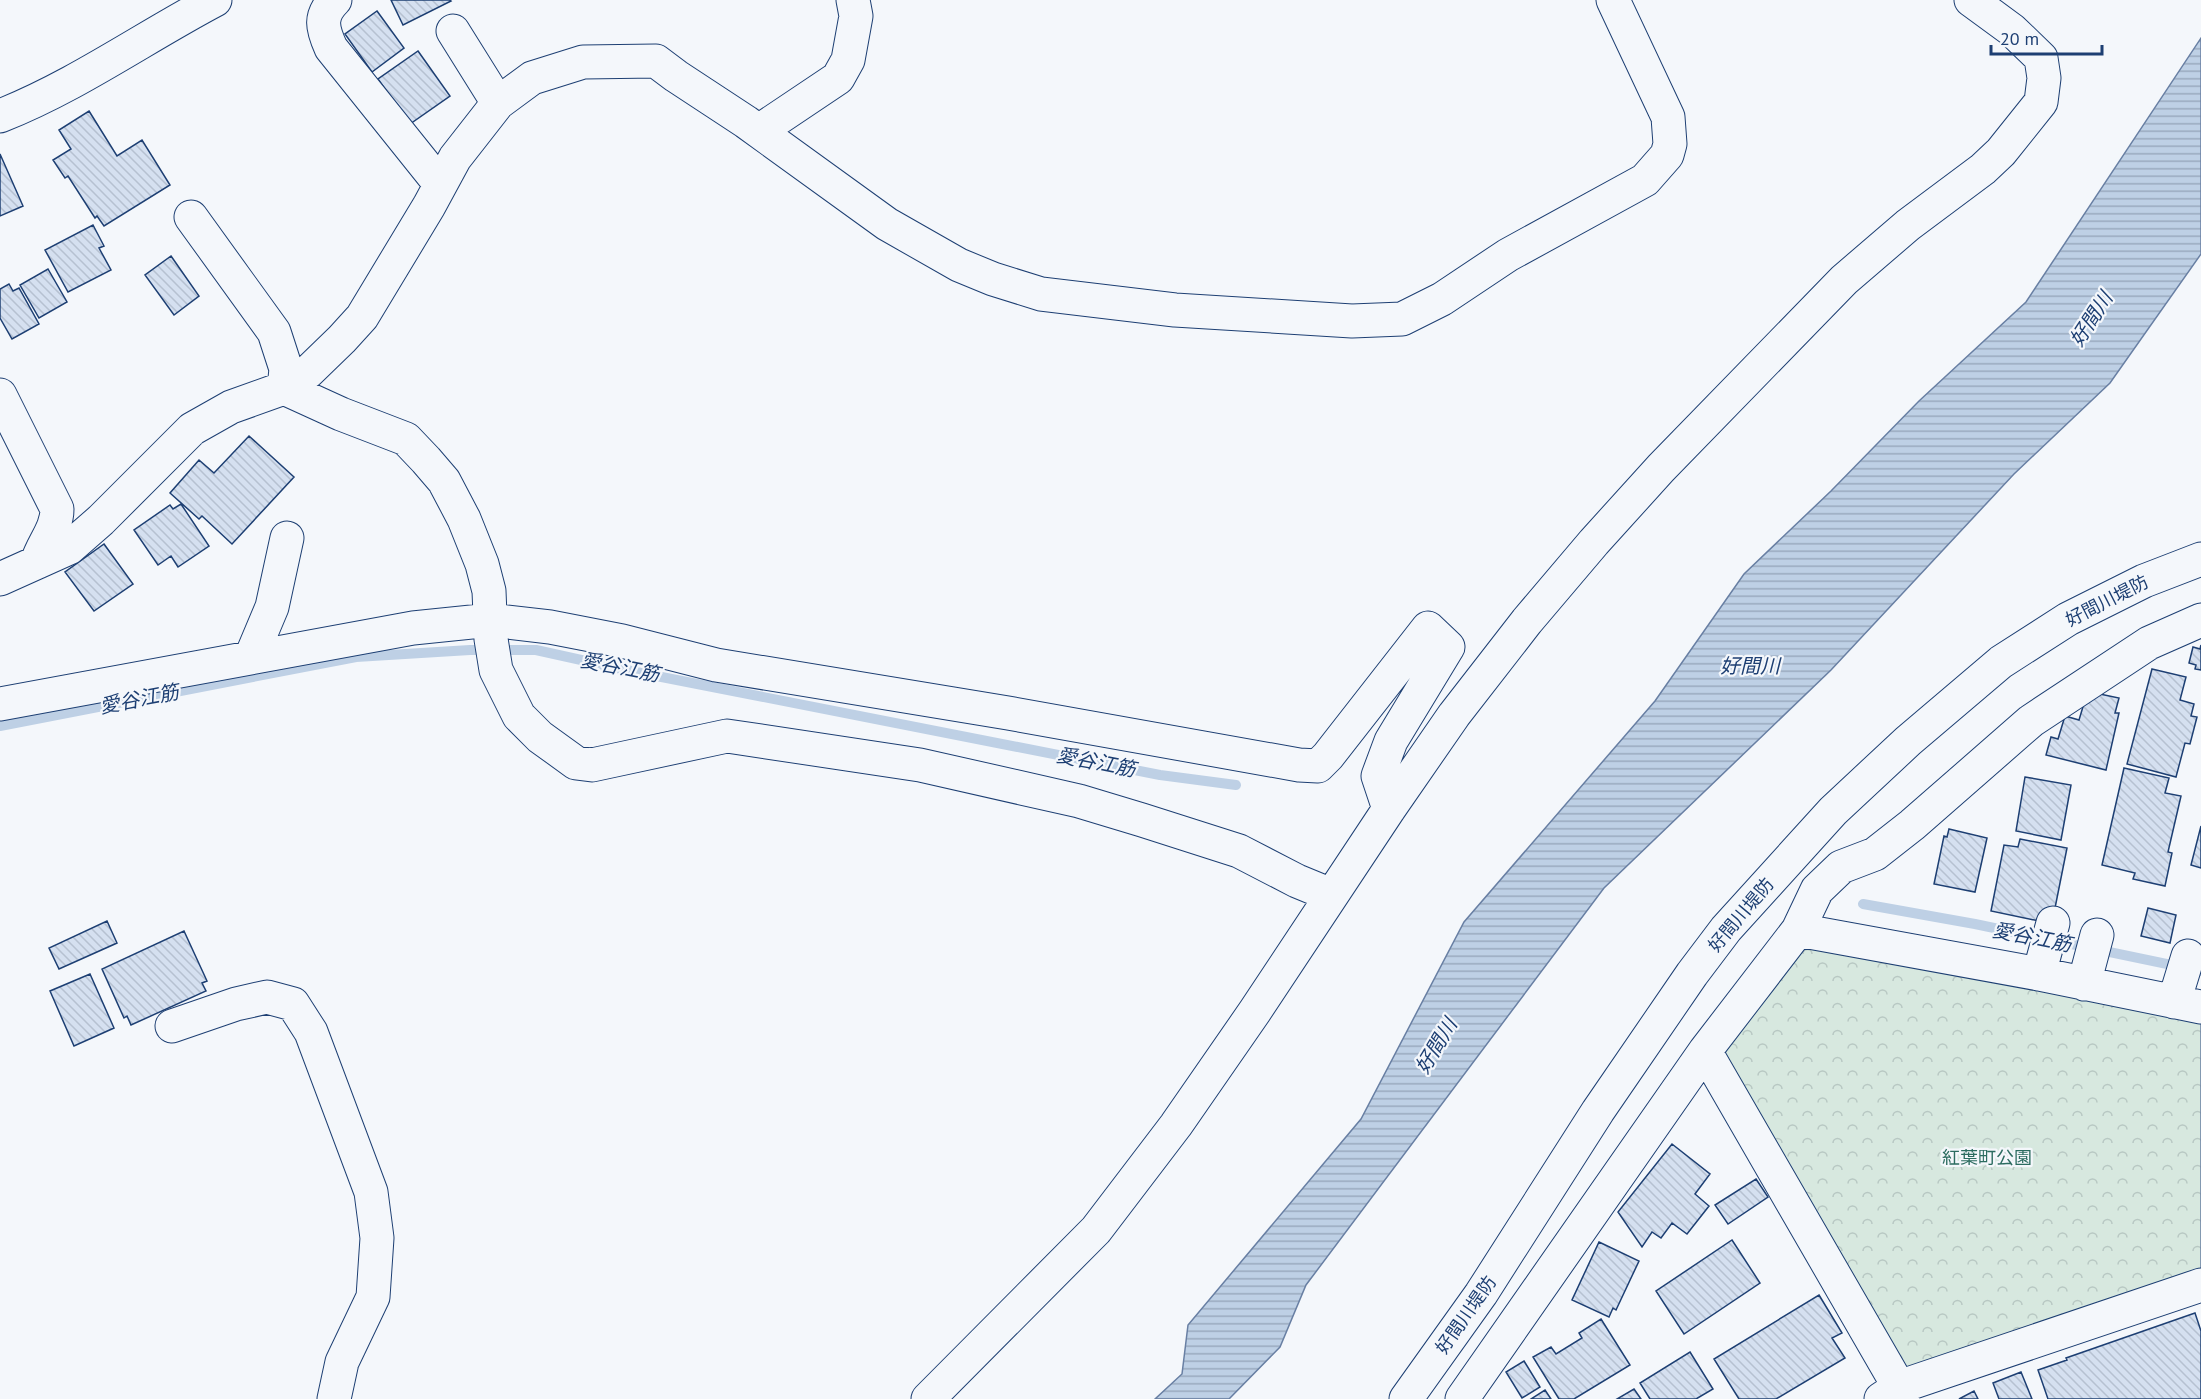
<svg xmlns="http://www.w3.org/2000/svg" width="2201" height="1399" viewBox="0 0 2201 1399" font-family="'PT Sans','Noto Sans JP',sans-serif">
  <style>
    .park { fill: url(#park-crowns); stroke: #687fa3; stroke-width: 1.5 }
    .water { fill: url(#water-rules); stroke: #687fa3; stroke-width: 1.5 }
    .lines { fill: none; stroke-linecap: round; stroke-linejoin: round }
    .stream { stroke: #bed0e5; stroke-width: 10 }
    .building { fill: url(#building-back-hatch); stroke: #1d3f73; stroke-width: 1.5 }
    .minor-casing { stroke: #1d3f73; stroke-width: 35 }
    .minor { stroke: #f4f7fb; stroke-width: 33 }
    .labels { text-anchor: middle; stroke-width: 4.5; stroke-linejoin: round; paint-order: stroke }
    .street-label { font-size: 18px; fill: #1d3f73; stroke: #f4f7fb }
    .park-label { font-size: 18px; fill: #2c6c60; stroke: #f4f7fb }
    .water-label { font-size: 20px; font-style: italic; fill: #1d3f73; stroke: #f4f7fb }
  </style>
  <defs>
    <pattern id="park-crowns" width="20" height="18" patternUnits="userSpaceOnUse" patternTransform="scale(1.5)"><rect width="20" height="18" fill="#d7e8df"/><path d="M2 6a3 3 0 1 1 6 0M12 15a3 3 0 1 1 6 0" fill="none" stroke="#b8c8c3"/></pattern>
    <pattern id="water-rules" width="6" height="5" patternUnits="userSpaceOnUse" patternTransform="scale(1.5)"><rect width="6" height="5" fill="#bed0e5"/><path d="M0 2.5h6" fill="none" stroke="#9aaabe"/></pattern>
    <pattern id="building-back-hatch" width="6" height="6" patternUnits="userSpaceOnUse" patternTransform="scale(1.5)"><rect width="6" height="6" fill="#d5e0f0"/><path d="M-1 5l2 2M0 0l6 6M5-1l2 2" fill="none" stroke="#b6c1d1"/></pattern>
  </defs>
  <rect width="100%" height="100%" fill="#f4f7fb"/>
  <path class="park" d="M1798 930 2201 1007V1285L1899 1387 1705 1051Z"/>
  <path class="water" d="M2201 38V254L2110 383 2014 474 1831 670 1604 888 1306 1285 1280 1347 1229 1399H1155L1182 1374 1188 1325 1361 1119 1464 922 1655 701 1744 574 1831 491 1919 401 2026 302Z"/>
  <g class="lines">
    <path class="stream" d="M0 726 356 657 470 650H536L631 671 1160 775 1236 785
      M1863 904 1975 924 2201 971"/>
  </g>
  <path class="building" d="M391 0H450L451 1 403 25Z
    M377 11 404 48 372 72 345 34Z
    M418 51 450 96 410 124 378 79Z
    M89 111 117 156 142 140 170 185 104 226 97 216 95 218 68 176 65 178 53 160 71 149 59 130Z
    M0 154 23 206 0 216Z
    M93 225 104 246 99 248 111 270 68 292 45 250Z
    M171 256 199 296 174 315 145 275Z
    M48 269 67 302 39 318 20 285Z
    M9 284 13 291 19 288 39 324 12 339 0 318V289Z
    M249 436 294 477 232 544 202 516 199 519 170 493 199 460 214 473Z
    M181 504 209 546 178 567 171 556 158 565 134 530 170 505 173 509Z
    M104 544 133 584 94 611 65 572Z
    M2201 645V670L2195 669 2196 665 2189 663 2193 647 2200 649Z
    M2152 669 2186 677 2180 700 2194 704 2191 716 2197 717 2190 744 2185 743 2176 777 2127 764Z
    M2095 693 2119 698 2115 713H2119L2106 770 2046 755 2051 737 2058 739 2065 716 2079 720 2085 700Z
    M2124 768 2169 778 2165 793 2181 796 2168 852 2172 853 2165 886 2133 879 2135 873 2102 865Z
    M2025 777 2071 785 2061 840 2016 831Z
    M2201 826V868L2191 865Z
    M1949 829 1987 838 1975 892 1934 884 1944 836 1947 837Z
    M2020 839 2067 848 2054 913 2044 922 1991 911 2004 845 2018 847Z
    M2148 908 2176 915 2170 943 2141 936Z
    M107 921 117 943 59 969 49 948Z
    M184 931 207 981 202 983 206 991 131 1025 127 1016 124 1018 102 969Z
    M90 974 114 1028 74 1046 50 991Z
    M1672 1144 1710 1174 1695 1194 1709 1206 1687 1234 1672 1223 1661 1238 1652 1232 1642 1247 1618 1212Z
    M1756 1179 1768 1197 1728 1224 1715 1205Z
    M1732 1240 1760 1283 1684 1334 1656 1291Z
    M1599 1242 1639 1261 1616 1310 1613 1308 1609 1317 1572 1300Z
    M1819 1295 1842 1333 1832 1338 1845 1358 1776 1399H1739L1714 1359Z
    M2195 1313 2201 1331V1399H2048L2038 1370 2067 1360 2066 1358Z
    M1601 1319 1630 1365 1574 1399H1559L1533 1357 1551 1347 1556 1354 1582 1338 1579 1333Z
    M1690 1352 1713 1389 1696 1399H1650L1640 1383Z
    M1524 1361 1540 1387 1522 1398 1506 1372Z
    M2021 1372 2032 1399H1999L1993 1383Z
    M1634 1389 1641 1399H1617Z
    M1545 1390 1551 1399H1531Z
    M1974 1391 1978 1399H1959Z"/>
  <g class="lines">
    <defs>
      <path id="minor" d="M335 0C319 16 322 28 331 48L440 184
        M453 31 498 103
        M0 116C76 86 143 38 215 0
        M759 131 838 78 848 60 856 16 853 0
        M191 217 274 332 286 369 284 388 341 414 406 439 426 460 444 481 464 519 482 564 489 591 491 639 496 670 519 716 540 737 576 763 592 765 727 736 920 765 1079 801 1142 820 1239 851 1297 881 1331 895
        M0 395 57 509C57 529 43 543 37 562
        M0 579 69 548 101 520 192 429 231 407 284 388 309 371 342 339 362 317 429 206 455 158 498 103 532 78 583 62 656 61 676 76 746 122 887 224 959 265 993 279 1041 294 1175 310 1352 321 1402 319 1442 299 1508 255 1645 180 1667 155 1670 144 1668 117 1613 0
        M2201 620 2149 643 2031 721 1912 825 1875 854 1841 867 1817 890 1798 930 2039 974 2201 1007
        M251 657 272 607 287 538
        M0 704 413 628 491 620 550 627 622 641 716 665 1008 713 1299 765 1318 766 1328 756 1428 628 1448 647 1391 741 1378 776 1389 809
        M2039 974 2053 923
        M2084 984 2097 935
        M2174 1002 2188 956
        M172 1026 236 1004 267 997 293 1004 311 1032 371 1192 377 1238 373 1297 342 1362 334 1399
        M1705 1051 1798 930
        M928 1399 1096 1230 1176 1125 1255 1011 1389 809 1454 715 1527 621 1594 542 1661 468 1844 280 1908 225 1983 169 2001 152 2041 102 2044 78 2041 58 2012 30 1971 0
        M1406 1399 1481 1294 1598 1111 1692 974 1726 929 1833 811 1908 741 2001 662 2068 619 2144 581 2201 559
        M1462 1399 1705 1051 1899 1387 1903 1399
        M1881 1399 1899 1387 2201 1285"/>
    </defs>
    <use href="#minor" class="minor-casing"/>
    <use href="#minor" class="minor"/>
  </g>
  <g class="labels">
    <g class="street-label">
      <text transform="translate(2107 601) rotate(-27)" y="6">好間川堤防</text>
      <text transform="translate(1741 915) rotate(-50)" y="6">好間川堤防</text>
      <text transform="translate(1466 1315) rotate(-55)" y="6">好間川堤防</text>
    </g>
    <g class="park-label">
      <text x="1987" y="1164">紅葉町公園</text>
    </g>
    <g class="water-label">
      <text transform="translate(2091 319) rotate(-57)" y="7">好間川</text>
      <text x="1750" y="673">好間川</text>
      <text transform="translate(620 667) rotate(11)" y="7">愛谷江筋</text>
      <text transform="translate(139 699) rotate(-11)" y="7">愛谷江筋</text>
      <text transform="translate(1096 762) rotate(11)" y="7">愛谷江筋</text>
      <text transform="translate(2032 937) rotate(11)" y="7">愛谷江筋</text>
      <text transform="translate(1436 1046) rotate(-59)" y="7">好間川</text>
    </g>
  </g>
  <path d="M1991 45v9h111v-9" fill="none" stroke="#1d3f73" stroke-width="3"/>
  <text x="2000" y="45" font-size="18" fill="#1d3f73" stroke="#f4f7fb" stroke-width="4.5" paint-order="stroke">20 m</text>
</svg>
